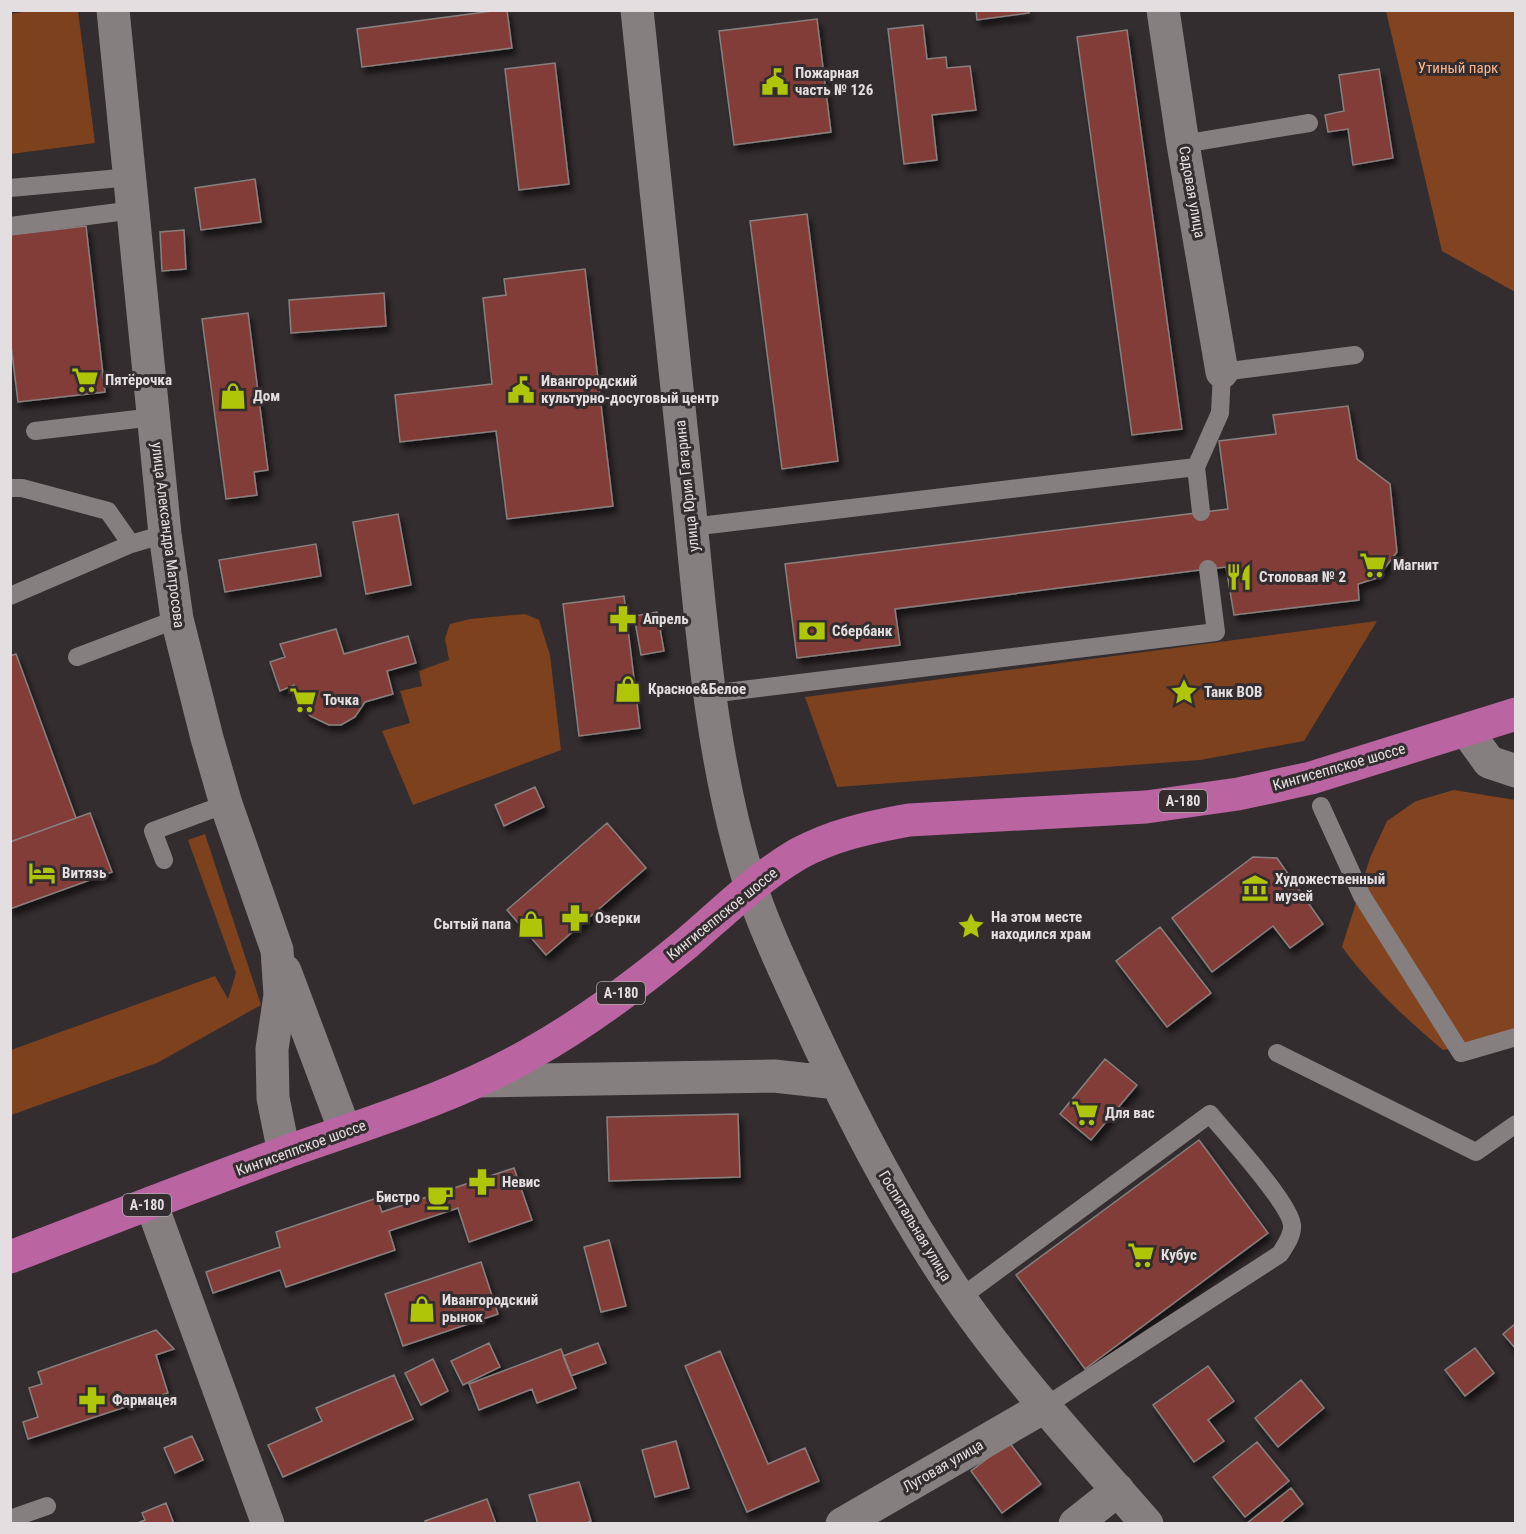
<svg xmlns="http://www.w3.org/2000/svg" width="1526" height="1534" viewBox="0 0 1526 1534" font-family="'Roboto Condensed',sans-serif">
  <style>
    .green { fill: #7d411e }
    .forest { fill: #824420 }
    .building { fill: #833d39; stroke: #87807f; stroke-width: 1.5; filter: url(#shadow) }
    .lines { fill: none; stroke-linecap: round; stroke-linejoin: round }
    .lane { stroke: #867f80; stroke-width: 18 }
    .street { stroke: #867f80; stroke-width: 33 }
    .secondary { stroke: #867f80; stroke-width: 33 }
    .highway { stroke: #ba65a2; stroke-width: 33 }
    .labels { text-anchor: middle; stroke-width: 6; stroke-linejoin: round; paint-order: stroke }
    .shield { fill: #332d2f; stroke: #aeaaab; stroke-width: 1.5 }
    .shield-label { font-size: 14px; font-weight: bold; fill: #e3dfe0 }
    .park-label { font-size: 15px; fill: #ffb48c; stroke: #332d2f }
    .poi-label { font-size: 15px; font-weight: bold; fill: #e3dfe0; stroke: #332d2f; text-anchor: start }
    .street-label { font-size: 15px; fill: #e3dfe0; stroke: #332d2f }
  </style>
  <defs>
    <filter id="shadow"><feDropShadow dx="3.5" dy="6" stdDeviation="3" flood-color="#0009"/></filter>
  </defs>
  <rect width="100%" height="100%" fill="#332d2f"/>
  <path class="green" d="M35 10 78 11 95 143 11 154V14Z
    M525 614 539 620 550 655 561 750 413 805 382 731 410 723 400 691 422 686 419 671 449 660 445 638 450 624 470 619Z
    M1377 621 1304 741 1200 760 837 787 805 697Z
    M205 834 261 1005 157 1063 11 1115V1050L215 976 228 999 236 973 188 840Z"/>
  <path class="forest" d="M1386 11H1515V292L1442 251Z
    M1454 790 1515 800V1030L1465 1047 1443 1050C1406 1019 1370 985 1342 947L1370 858 1387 821 1416 801Z"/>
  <path class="building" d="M500 10H507L512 48 362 67 357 29Z
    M976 10H1028L1029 13 977 20Z
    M817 19 831 132 734 145 719 31Z
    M923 25 927 59 946 57 947 68 970 66 976 110 932 115 937 160 904 164 888 29Z
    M1127 30 1182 429 1132 435 1077 37Z
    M555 63 569 184 519 190 505 69Z
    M1379 69 1393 158 1353 165 1348 129 1328 132 1325 115 1344 111 1339 75Z
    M255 179 261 222 201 230 195 188Z
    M807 214 838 461 782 469 750 221Z
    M86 226 105 392 18 402 10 337V235Z
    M184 230 186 269 162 271 160 232Z
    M585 269 613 506 507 519 496 431 400 442 395 395 492 384 483 298 506 295 504 279Z
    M384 293 386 326 291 333 289 300Z
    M248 313 268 470 254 472 257 495 226 499 202 319Z
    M1348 406 1357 459 1390 484 1397 552 1377 578 1358 584 1359 600 1234 615 1226 567 1208 569 895 609 900 645 797 658 785 564 1228 509 1219 441 1276 434 1273 415Z
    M398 514 411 585 366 594 353 522Z
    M316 544 321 576 225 592 219 560Z
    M624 596 640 728 579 736 563 604Z
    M657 612 664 651 641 655 634 616Z
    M336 629 344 654 408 636 416 663 387 671 393 694 365 702 355 717 341 725H329L310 716 300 704 294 685 280 691 270 662 285 657 280 644Z
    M16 654 76 818 10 842V656Z
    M535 787 544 807 504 826 495 805Z
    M90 813 112 872 10 909V842Z
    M607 823 646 868 546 955 507 910Z
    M1253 857 1277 858 1323 924 1290 948 1273 926 1212 972 1172 918Z
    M1160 927 1211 993 1167 1027 1116 961Z
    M1105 1059 1137 1085 1091 1140 1060 1114Z
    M738 1114 740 1177 609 1181 607 1117Z
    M1199 1140 1268 1233 1085 1369 1016 1275Z
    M514 1168 532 1220 469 1242 458 1208 389 1231 395 1250 286 1287 280 1270 213 1293 206 1272 280 1247 276 1232 377 1198 382 1212Z
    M609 1240 626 1306 601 1312 584 1247Z
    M481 1262 498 1314 403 1346 385 1294Z
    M1516 1323V1349L1503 1334Z
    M156 1330 174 1349 156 1355 168 1393 28 1439 23 1422 38 1417 29 1388 42 1384 38 1372Z
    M489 1343 500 1367 463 1385 451 1361Z
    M598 1343 606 1363 571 1376 563 1356Z
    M1475 1348 1494 1373 1465 1396 1445 1370Z
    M561 1349 576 1388 537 1403 532 1389 479 1410 469 1384Z
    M720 1351 768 1464 805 1448 819 1481 747 1512 685 1366Z
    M433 1359 448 1391 421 1405 405 1373Z
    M1208 1366 1234 1401 1208 1420 1224 1441 1194 1462 1153 1405Z
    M394 1375 413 1419 283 1477 268 1445 322 1421 316 1408Z
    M1301 1380 1324 1408 1278 1447 1255 1418Z
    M192 1436 203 1460 175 1473 164 1448Z
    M676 1441 689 1488 655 1497 642 1450Z
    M1009 1442 1041 1484 1002 1513 971 1471Z
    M1257 1442 1289 1481 1245 1517 1213 1477Z
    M579 1482 591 1521 584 1524H538L529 1495Z
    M1291 1488 1303 1504 1279 1524H1246Z
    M487 1499 496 1524H426L425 1521Z
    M166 1503 174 1524H135L145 1520 142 1513Z"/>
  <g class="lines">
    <path class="lane" d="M1183 144 1309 123
      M10 188 131 177
      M10 226 134 210
      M35 431 154 417
      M1196 467 1201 512
      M10 488H22L108 511 131 544
      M691 527 1196 467 1220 413 1222 372 1355 355
      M10 596 131 544 165 534
      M77 657 177 619
      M710 694 1216 632 1208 569
      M1321 806 1362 896 1461 1053 1516 1037
      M164 860 153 831 226 804
      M1277 1053 1476 1152 1516 1124
      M960 1298 1210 1114C1227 1135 1290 1203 1292 1225 1293 1236 1285 1246 1280 1254L1044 1407
      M10 1519 47 1506"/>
    <path class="street" d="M113 10 165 534 177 619 207 738 226 804 277 950 280 995 272 1049 273 1098 284 1153
      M1163 10 1183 144 1222 372
      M1466 730 1489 762 1516 771
      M285 971 345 1131
      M151 1203 268 1524
      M842 1524 1044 1407
      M1075 1524 1118 1490"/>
    <path class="secondary" d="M637 10C654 174 671 338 689 502 702 630 711 761 750 884 766 933 790 981 811 1028 854 1121 900 1210 958 1295 1014 1376 1082 1449 1147 1524
      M478 1081 774 1076 837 1083"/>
    <path class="highway" d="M10 1257C102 1222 193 1186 286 1152 368 1123 453 1098 530 1054 584 1024 640 982 687 943 723 912 757 878 798 854 833 835 870 827 909 820L1146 807 1238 794 1311 778 1516 714"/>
  </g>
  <defs>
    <symbol id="civic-bare" viewBox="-9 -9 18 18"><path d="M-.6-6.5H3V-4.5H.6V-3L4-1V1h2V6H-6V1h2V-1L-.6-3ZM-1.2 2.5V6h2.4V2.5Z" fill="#afc508" stroke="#332d2f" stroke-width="2.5" paint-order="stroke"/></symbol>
    <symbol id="supermarket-bare" viewBox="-9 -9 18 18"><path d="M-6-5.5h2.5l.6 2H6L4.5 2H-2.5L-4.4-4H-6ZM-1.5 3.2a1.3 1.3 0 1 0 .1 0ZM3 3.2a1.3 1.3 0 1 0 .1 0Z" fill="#afc508" stroke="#332d2f" stroke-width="2.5" paint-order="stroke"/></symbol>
    <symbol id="shop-bare" viewBox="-9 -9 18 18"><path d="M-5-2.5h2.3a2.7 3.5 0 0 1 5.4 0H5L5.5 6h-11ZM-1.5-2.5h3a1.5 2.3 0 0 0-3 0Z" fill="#afc508" stroke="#332d2f" stroke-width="2.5" paint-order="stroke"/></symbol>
    <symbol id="restaurant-bare" viewBox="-9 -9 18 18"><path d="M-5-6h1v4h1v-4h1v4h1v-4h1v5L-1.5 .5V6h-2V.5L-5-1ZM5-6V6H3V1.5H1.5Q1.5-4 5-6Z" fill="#afc508" stroke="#332d2f" stroke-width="2.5" paint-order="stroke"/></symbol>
    <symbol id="pharmacy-bare" viewBox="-9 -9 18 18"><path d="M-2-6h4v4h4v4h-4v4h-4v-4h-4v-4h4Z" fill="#afc508" stroke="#332d2f" stroke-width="2.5" paint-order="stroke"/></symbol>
    <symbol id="bank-bare" viewBox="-9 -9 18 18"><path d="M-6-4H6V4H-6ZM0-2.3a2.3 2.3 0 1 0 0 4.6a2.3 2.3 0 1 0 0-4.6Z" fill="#afc508" stroke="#332d2f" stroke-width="2.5" paint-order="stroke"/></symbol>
    <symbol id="sight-bare" viewBox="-9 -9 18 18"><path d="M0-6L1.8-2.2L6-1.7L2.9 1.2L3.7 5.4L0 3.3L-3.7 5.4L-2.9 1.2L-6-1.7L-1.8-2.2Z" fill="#afc508" stroke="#332d2f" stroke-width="2.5" paint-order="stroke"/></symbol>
    <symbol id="hotel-bare" viewBox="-9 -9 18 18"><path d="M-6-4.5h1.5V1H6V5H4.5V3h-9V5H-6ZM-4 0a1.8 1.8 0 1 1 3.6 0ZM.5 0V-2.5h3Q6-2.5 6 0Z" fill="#afc508" stroke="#332d2f" stroke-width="2.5" paint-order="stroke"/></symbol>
    <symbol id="museum-bare" viewBox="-9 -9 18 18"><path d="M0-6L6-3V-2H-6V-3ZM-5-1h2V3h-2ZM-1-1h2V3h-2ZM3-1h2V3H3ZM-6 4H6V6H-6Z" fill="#afc508" stroke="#332d2f" stroke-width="2.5" paint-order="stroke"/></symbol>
    <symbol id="cafe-bare" viewBox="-9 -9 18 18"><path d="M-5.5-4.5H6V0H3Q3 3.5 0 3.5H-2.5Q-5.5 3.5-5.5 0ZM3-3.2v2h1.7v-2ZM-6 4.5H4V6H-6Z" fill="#afc508" stroke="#332d2f" stroke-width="2.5" paint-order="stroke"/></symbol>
  </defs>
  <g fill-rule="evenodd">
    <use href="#civic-bare" x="756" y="63" width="38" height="38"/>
    <use href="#supermarket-bare" x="66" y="361" width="38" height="38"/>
    <use href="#civic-bare" x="502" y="371" width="38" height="38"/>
    <use href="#shop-bare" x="214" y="377" width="38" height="38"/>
    <use href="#supermarket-bare" x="1354" y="546" width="38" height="38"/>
    <use href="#restaurant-bare" x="1220" y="558" width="38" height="38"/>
    <use href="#pharmacy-bare" x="604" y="600" width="38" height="38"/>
    <use href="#bank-bare" x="793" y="612" width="38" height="38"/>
    <use href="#shop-bare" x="609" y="670" width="38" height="38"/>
    <use href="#sight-bare" x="1165" y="673" width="38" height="38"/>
    <use href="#supermarket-bare" x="284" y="681" width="38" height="38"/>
    <use href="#hotel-bare" x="23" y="854" width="38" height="38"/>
    <use href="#museum-bare" x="1236" y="869" width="38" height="38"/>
    <use href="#pharmacy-bare" x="556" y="899" width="38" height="38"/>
    <use href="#shop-bare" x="512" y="905" width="38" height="38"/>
    <use href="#sight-bare" x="952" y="907" width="38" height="38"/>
    <use href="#supermarket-bare" x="1066" y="1094" width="38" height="38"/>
    <use href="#pharmacy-bare" x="463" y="1163" width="38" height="38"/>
    <use href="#cafe-bare" x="421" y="1178" width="38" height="38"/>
    <use href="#supermarket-bare" x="1122" y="1236" width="38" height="38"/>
    <use href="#shop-bare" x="403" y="1290" width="38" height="38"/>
    <use href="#pharmacy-bare" x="73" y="1381" width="38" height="38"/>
  </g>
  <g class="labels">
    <g class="shield">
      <rect x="1159" y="790" width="48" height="22" rx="4.5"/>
      <rect x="597" y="982" width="48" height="22" rx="4.5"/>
      <rect x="123" y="1194" width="48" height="22" rx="4.5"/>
    </g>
    <g class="shield-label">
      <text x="1183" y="806">А-180</text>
      <text x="621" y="998">А-180</text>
      <text x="147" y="1210">А-180</text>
    </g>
    <g class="park-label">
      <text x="1458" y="73">Утиный парк</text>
    </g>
    <g class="poi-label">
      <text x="795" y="78">Пожарная<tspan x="795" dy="17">часть № 126</tspan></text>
      <text x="105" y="385">Пятёрочка</text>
      <text x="541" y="386">Ивангородский<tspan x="541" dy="17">культурно-досуговый центр</tspan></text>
      <text x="253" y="401">Дом</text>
      <text x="1393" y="570">Магнит</text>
      <text x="1259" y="582">Столовая № 2</text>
      <text x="643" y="624">Апрель</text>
      <text x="832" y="636">Сбербанк</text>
      <text x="648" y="694">Красное&amp;Белое</text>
      <text x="1204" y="697">Танк ВОВ</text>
      <text x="323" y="705">Точка</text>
      <text x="62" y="878">Витязь</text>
      <text x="1275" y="884">Художественный<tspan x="1275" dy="17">музей</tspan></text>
      <text x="991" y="922">На этом месте<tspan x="991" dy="17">находился храм</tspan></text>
      <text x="595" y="923">Озерки</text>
      <text x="511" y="929" text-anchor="end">Сытый папа</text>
      <text x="1105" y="1118">Для вас</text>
      <text x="502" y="1187">Невис</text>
      <text x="420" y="1202" text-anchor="end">Бистро</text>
      <text x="1161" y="1260">Кубус</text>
      <text x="442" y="1305">Ивангородский<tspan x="442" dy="17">рынок</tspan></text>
      <text x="112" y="1405">Фармацея</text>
    </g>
    <g class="street-label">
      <text transform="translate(1192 192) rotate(80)" y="5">Садовая улица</text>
      <text transform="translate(687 486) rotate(-96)" y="5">улица Юрия Гагарина</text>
      <text transform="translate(168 535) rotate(83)" y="5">улица Александра Матросова</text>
      <text transform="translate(1339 767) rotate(-16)" y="5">Кингисеппское шоссе</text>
      <text transform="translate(722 914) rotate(-39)" y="5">Кингисеппское шоссе</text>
      <text transform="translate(301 1148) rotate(-20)" y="5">Кингисеппское шоссе</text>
      <text transform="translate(915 1226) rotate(59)" y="5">Госпитальная улица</text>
      <text transform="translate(943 1466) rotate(-30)" y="5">Луговая улица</text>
    </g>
  </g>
  <rect width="1526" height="1534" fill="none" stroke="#e3dfe0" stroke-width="24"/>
</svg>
